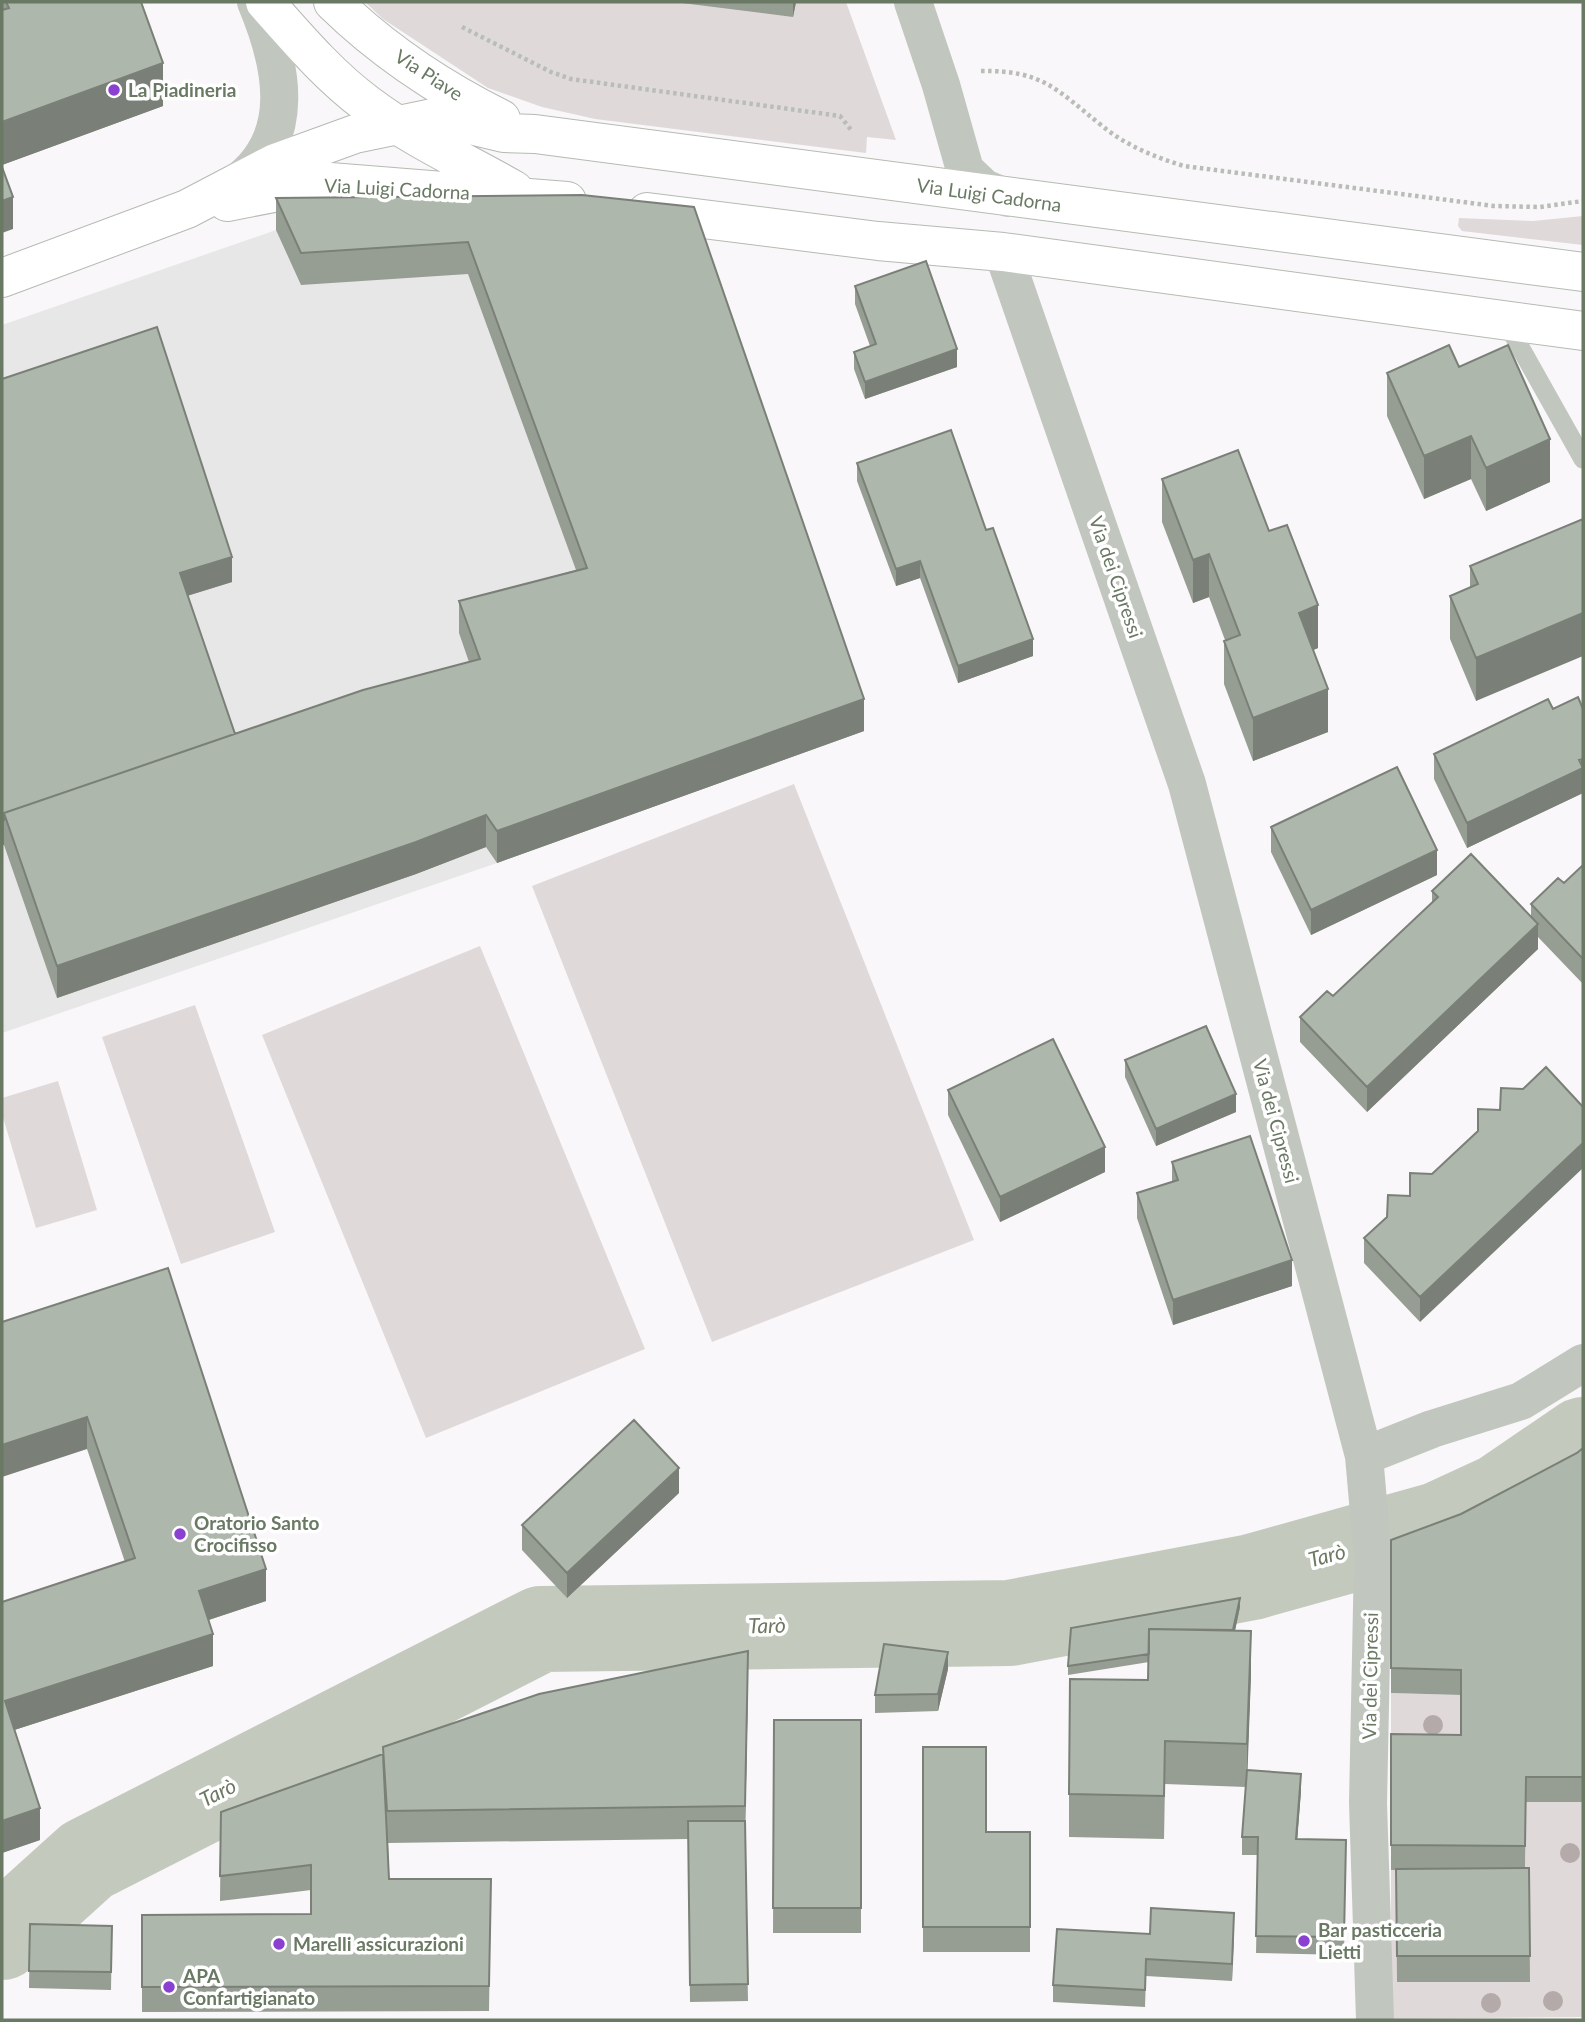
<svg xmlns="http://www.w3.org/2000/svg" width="1585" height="2022" viewBox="0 0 1585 2022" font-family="Lato,sans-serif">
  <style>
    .built { fill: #e8e7e7 }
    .green { fill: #e0d9da }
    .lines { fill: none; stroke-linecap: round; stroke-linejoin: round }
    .river { stroke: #c3cabd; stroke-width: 86 }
    .secondary-casing { stroke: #b4bbb1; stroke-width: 40 }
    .path { stroke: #b9bdb7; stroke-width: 4.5; stroke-dasharray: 3.5 3.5; stroke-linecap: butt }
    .lane { stroke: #c1c6bf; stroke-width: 19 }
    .street { stroke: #c1c6bf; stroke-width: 38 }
    .secondary { stroke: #fff; stroke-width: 38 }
    .tree { fill: #b5aaaa }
    .wall { fill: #969d93 }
    .shaded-wall { fill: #7a8078 }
    .building { fill: #aeb7ab; stroke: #7a8078; stroke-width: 2 }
    .poi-dot { fill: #8a40d0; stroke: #fff; stroke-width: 2.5 }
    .labels { text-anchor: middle; stroke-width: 7; stroke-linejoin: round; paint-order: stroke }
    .street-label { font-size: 19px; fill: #697963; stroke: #fff }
    .poi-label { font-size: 19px; font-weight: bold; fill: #697963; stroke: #fff; text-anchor: start }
    .water-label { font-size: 21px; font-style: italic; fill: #6c7862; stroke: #fff }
  </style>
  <rect width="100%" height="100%" fill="#f9f7f9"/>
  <path class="built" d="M582 227 694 239 864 731 497 863 2 1033V325L276 230Z"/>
  <path class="green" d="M365 2H846L896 140 867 137 866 153 595 119 542 107 488 88 383 19Z
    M1583 216V245L1462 231 1458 226 1459 218 1533 221Z
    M794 784 974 1240 712 1342 532 886Z
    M480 946 645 1349 426 1438 262 1035Z
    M195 1005 275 1232 181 1264 102 1037Z
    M58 1081 97 1210 36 1228 2 1114V1098Z
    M1391 1693 1461 1695V1760L1391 1759Z
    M1526 1802H1583V2017L1391 2019V1870L1525 1871Z"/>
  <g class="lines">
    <path class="river" d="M2 1937 87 1860 541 1629 1010 1623 1252 1577 1438 1525 1501 1496 1583 1440"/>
    <defs>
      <path id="secondary" d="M265 2C297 38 328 75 367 104 412 138 465 162 514 190
        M333 2C381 49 441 89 501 119
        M227 202 330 182 567 201
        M647 212 878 241 1003 252 1583 331
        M2 278 187 209 275 163 355 134 437 117 504 133 535 134 1583 272"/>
    </defs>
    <use href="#secondary" class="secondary-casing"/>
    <path class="path" d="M462 27 551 72 571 79 840 116 852 131
      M981 71C1043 70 1057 90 1101 125 1125 145 1154 157 1184 166L1494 206 1540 207 1583 201"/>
    <path class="lane" d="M1506 322 1583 459"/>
    <path class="street" d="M913 2 941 85 965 170 984 188 1008 198
      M235 184C299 139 282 64 256 2
      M1003 252 1187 784 1364 1456 1373 1558 1368 1803 1375 2020
      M1364 1456 1432 1429 1521 1401 1583 1363"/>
    <use href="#secondary" class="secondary"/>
  </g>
  <g class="tree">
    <circle cx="1433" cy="1725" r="10"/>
    <circle cx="1570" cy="1853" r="10"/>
    <circle cx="1553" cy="2001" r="10"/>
    <circle cx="1491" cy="2003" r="10"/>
  </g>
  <path class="wall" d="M2 2H141L163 106 2 165Z
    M674 2H796L793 17Z
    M582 195 864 731 497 863 486 847 416 874 57 998 4 845H2V379L232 582 187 596 235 734 469 662 459 633V601L576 570 468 274 301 285 276 230V198Z
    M855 286 957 367 865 399 854 369V352L870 346 855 304Z
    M1459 367 1550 482 1486 511 1471 479 1424 499 1387 416V373Z
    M857 463 986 530 1033 656 958 683 920 578 896 586 857 481Z
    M1162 479 1269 531 1318 648 1313 650 1328 732 1253 761 1224 684V641L1225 640 1209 597 1193 603 1162 522Z
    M1583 519 1476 701 1450 639V596L1470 587V566Z
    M1553 709 1583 784V793L1467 848 1434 779V754Z
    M1271 827 1437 875 1311 935 1271 852Z
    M1583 865V984L1538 937V949L1367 1112 1300 1042V1017L1333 996 1432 902V891L1531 916V904L1564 883Z
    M1125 1060 1236 1112 1156 1146 1125 1077Z
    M948 1090 1105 1172 1000 1222 948 1115Z
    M1500 1110 1420 1322 1364 1263V1238Z
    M1172 1162 1292 1286 1173 1325 1137 1218V1193L1172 1182Z
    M2 1322 266 1601 209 1620 213 1666 14 1730 40 1840 2 1853V1602L125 1562 87 1449Z
    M1583 1448V1802H1526L1525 1868H1529L1530 1982H1397L1396 1870H1391V1734L1461 1735V1695L1391 1693V1540L1461 1514 1577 1453Z
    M679 1493 567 1598 522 1550V1525Z
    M1240 1607 1235 1630 1251 1674 1247 1770 1301 1791 1297 1839 1346 1840 1344 1955 1256 1953 1258 1855H1242V1837L1246 1787 1165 1784 1164 1839 1069 1837V1794L1148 1680 1149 1662 1068 1675V1666Z
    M948 1669 938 1711 875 1713V1695Z
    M748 1683 745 1830 748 2001 690 2002 688 1839 388 1843 389 1879H491L489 2011 142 2012V1915L311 1914V1890L220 1901 221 1812Z
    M774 1720H861V1933H773Z
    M923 1747 986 1832H1030V1952H923Z
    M30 1924 112 1926 111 1990 29 1988Z
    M1234 1931 1232 1981 1146 1976 1145 2007 1053 2002V1985L1150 1934Z"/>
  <path class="shaded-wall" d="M793 2H796L793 17Z
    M163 63V106L2 165V122Z
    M13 197V229L2 233V201Z
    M957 349V367L865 399V382Z
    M1471 436V479L1424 499V456Z
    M1550 439V482L1486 511V468Z
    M1209 554V597L1193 603V560Z
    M232 557V582L180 598V573Z
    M920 561V578L896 586V569Z
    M1318 605V648L1299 656V613Z
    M1583 613V656L1476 701V658Z
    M1033 639V656L958 683V666Z
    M1328 689V732L1253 761V718Z
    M864 699V731L497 863V831Z
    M1583 759V793L1467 848V823Z
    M486 815V847L416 874 57 998V966Z
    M2 820H4V845H2Z
    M1437 850V875L1311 935V910Z
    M1538 924V949L1367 1112V1087Z
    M1236 1094V1112L1156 1146V1129Z
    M1583 1143V1168L1420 1322V1297Z
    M1105 1147V1172L1000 1222V1197Z
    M1292 1260V1286L1173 1325V1300Z
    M87 1417V1449L2 1477V1445Z
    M679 1468V1493L567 1598V1573Z
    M266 1569V1601L199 1623V1591Z
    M1240 1598V1607L1231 1650V1641Z
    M1251 1631V1674L1247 1787V1744Z
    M213 1634V1666L5 1733V1701Z
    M748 1651V1683L745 1838V1806Z
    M948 1652V1669L938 1711V1694Z
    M1301 1774V1791L1296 1856V1839Z
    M40 1808V1840L2 1853V1821Z
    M1234 1913V1931L1232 1981V1964Z"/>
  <path class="building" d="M6 2H141L163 63 2 122V10L9 8Z
    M2 167 13 197 2 201Z
    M582 195 694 207 864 699 497 831 486 815 416 842 57 966 4 813 363 690 480 659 459 601 587 568 468 242 301 253 276 198Z
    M926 261 957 349 865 382 854 352 876 344 855 286Z
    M157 327 232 557 180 573 235 734 4 813V820H2V379Z
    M1449 345 1459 367 1508 345 1550 439 1486 468 1471 436 1424 456 1387 373Z
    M951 430 986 530 993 528 1033 639 958 666 920 561 896 569 857 463Z
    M1238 450 1269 531 1287 525 1318 605 1299 613 1328 689 1253 718 1224 641 1240 635 1209 554 1193 560 1162 479Z
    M1583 519V613L1476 658 1450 596 1478 584 1470 566Z
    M1578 697 1583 709V759L1579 760 1583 768 1467 823 1434 754 1548 699 1553 709Z
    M1397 767 1437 850 1311 910 1271 827Z
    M1471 854 1538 924 1367 1087 1300 1017 1327 991 1333 996 1438 897 1432 891Z
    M1583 865V959L1531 904 1558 878 1564 883Z
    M1206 1026 1236 1094 1156 1129 1125 1060Z
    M1053 1039 1105 1147 1000 1197 948 1090Z
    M1546 1067 1583 1107V1143L1420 1297 1364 1238 1387 1217 1388 1195 1410 1196V1173L1432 1174 1478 1131V1109L1500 1110 1501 1088 1523 1089Z
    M1250 1136 1292 1260 1173 1300 1137 1193 1178 1180 1172 1162Z
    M168 1268 266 1569 199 1591 213 1634 5 1701 40 1808 2 1821V1602L135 1558 87 1417 2 1445V1322Z
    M634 1420 679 1468 567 1573 522 1525Z
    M1583 1448V1777H1526L1525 1846 1391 1845V1734L1461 1735V1670L1391 1668V1540L1461 1514 1577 1453Z
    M1240 1598 1233 1630 1149 1629V1654L1068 1666 1071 1628Z
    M1149 1629 1251 1631 1247 1744 1165 1741 1164 1796 1069 1794 1070 1679 1148 1680Z
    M884 1644 948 1652 938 1694 875 1695Z
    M748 1651 745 1806 387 1811 383 1747 539 1694Z
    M774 1720H861V1908H773Z
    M923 1747H986V1832H1030V1927H923Z
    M383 1754 389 1879H491L489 1986 142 1987V1915L311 1914V1865L220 1876 221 1812Z
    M1247 1770 1301 1774 1296 1839 1346 1840 1344 1937 1256 1936 1258 1837H1242Z
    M688 1821H745L748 1984 690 1985Z
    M1529 1868 1530 1956H1397L1396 1869Z
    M1151 1908 1234 1913 1232 1964 1146 1959 1145 1990 1053 1985 1057 1929 1150 1934Z
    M30 1924 112 1926 111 1972 29 1971Z"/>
  <g class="poi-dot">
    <circle cx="114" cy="90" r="7"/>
    <circle cx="180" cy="1534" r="7"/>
    <circle cx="1304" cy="1941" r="7"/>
    <circle cx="279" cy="1944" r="7"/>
    <circle cx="169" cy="1987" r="7"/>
  </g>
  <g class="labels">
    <g class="street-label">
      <text transform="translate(429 75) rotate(33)" y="7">Via Piave</text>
      <text transform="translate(397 189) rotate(3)" y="7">Via Luigi Cadorna</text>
      <text transform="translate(989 195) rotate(8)" y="7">Via Luigi Cadorna</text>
      <text transform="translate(1116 577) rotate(71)" y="7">Via dei Cipressi</text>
      <text transform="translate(1276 1121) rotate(75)" y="7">Via dei Cipressi</text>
      <text transform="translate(1370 1676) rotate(-89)" y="7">Via dei Cipressi</text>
    </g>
    <g class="poi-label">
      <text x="128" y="97">La Piadineria</text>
      <text x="194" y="1530">Oratorio Santo<tspan x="194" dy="22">Crocifisso</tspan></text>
      <text x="1318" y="1937">Bar pasticceria<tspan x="1318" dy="22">Lietti</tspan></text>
      <text x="293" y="1951">Marelli assicurazioni</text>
      <text x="183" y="1983">APA<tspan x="183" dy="22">Confartigianato</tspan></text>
    </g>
    <g class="water-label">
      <text transform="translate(1327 1556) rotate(-15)" y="7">Tarò</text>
      <text transform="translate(767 1626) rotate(-1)" y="7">Tarò</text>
      <text transform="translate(218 1793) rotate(-27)" y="7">Tarò</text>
    </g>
  </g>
  <rect width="1585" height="2022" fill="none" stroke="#697963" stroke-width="7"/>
</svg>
